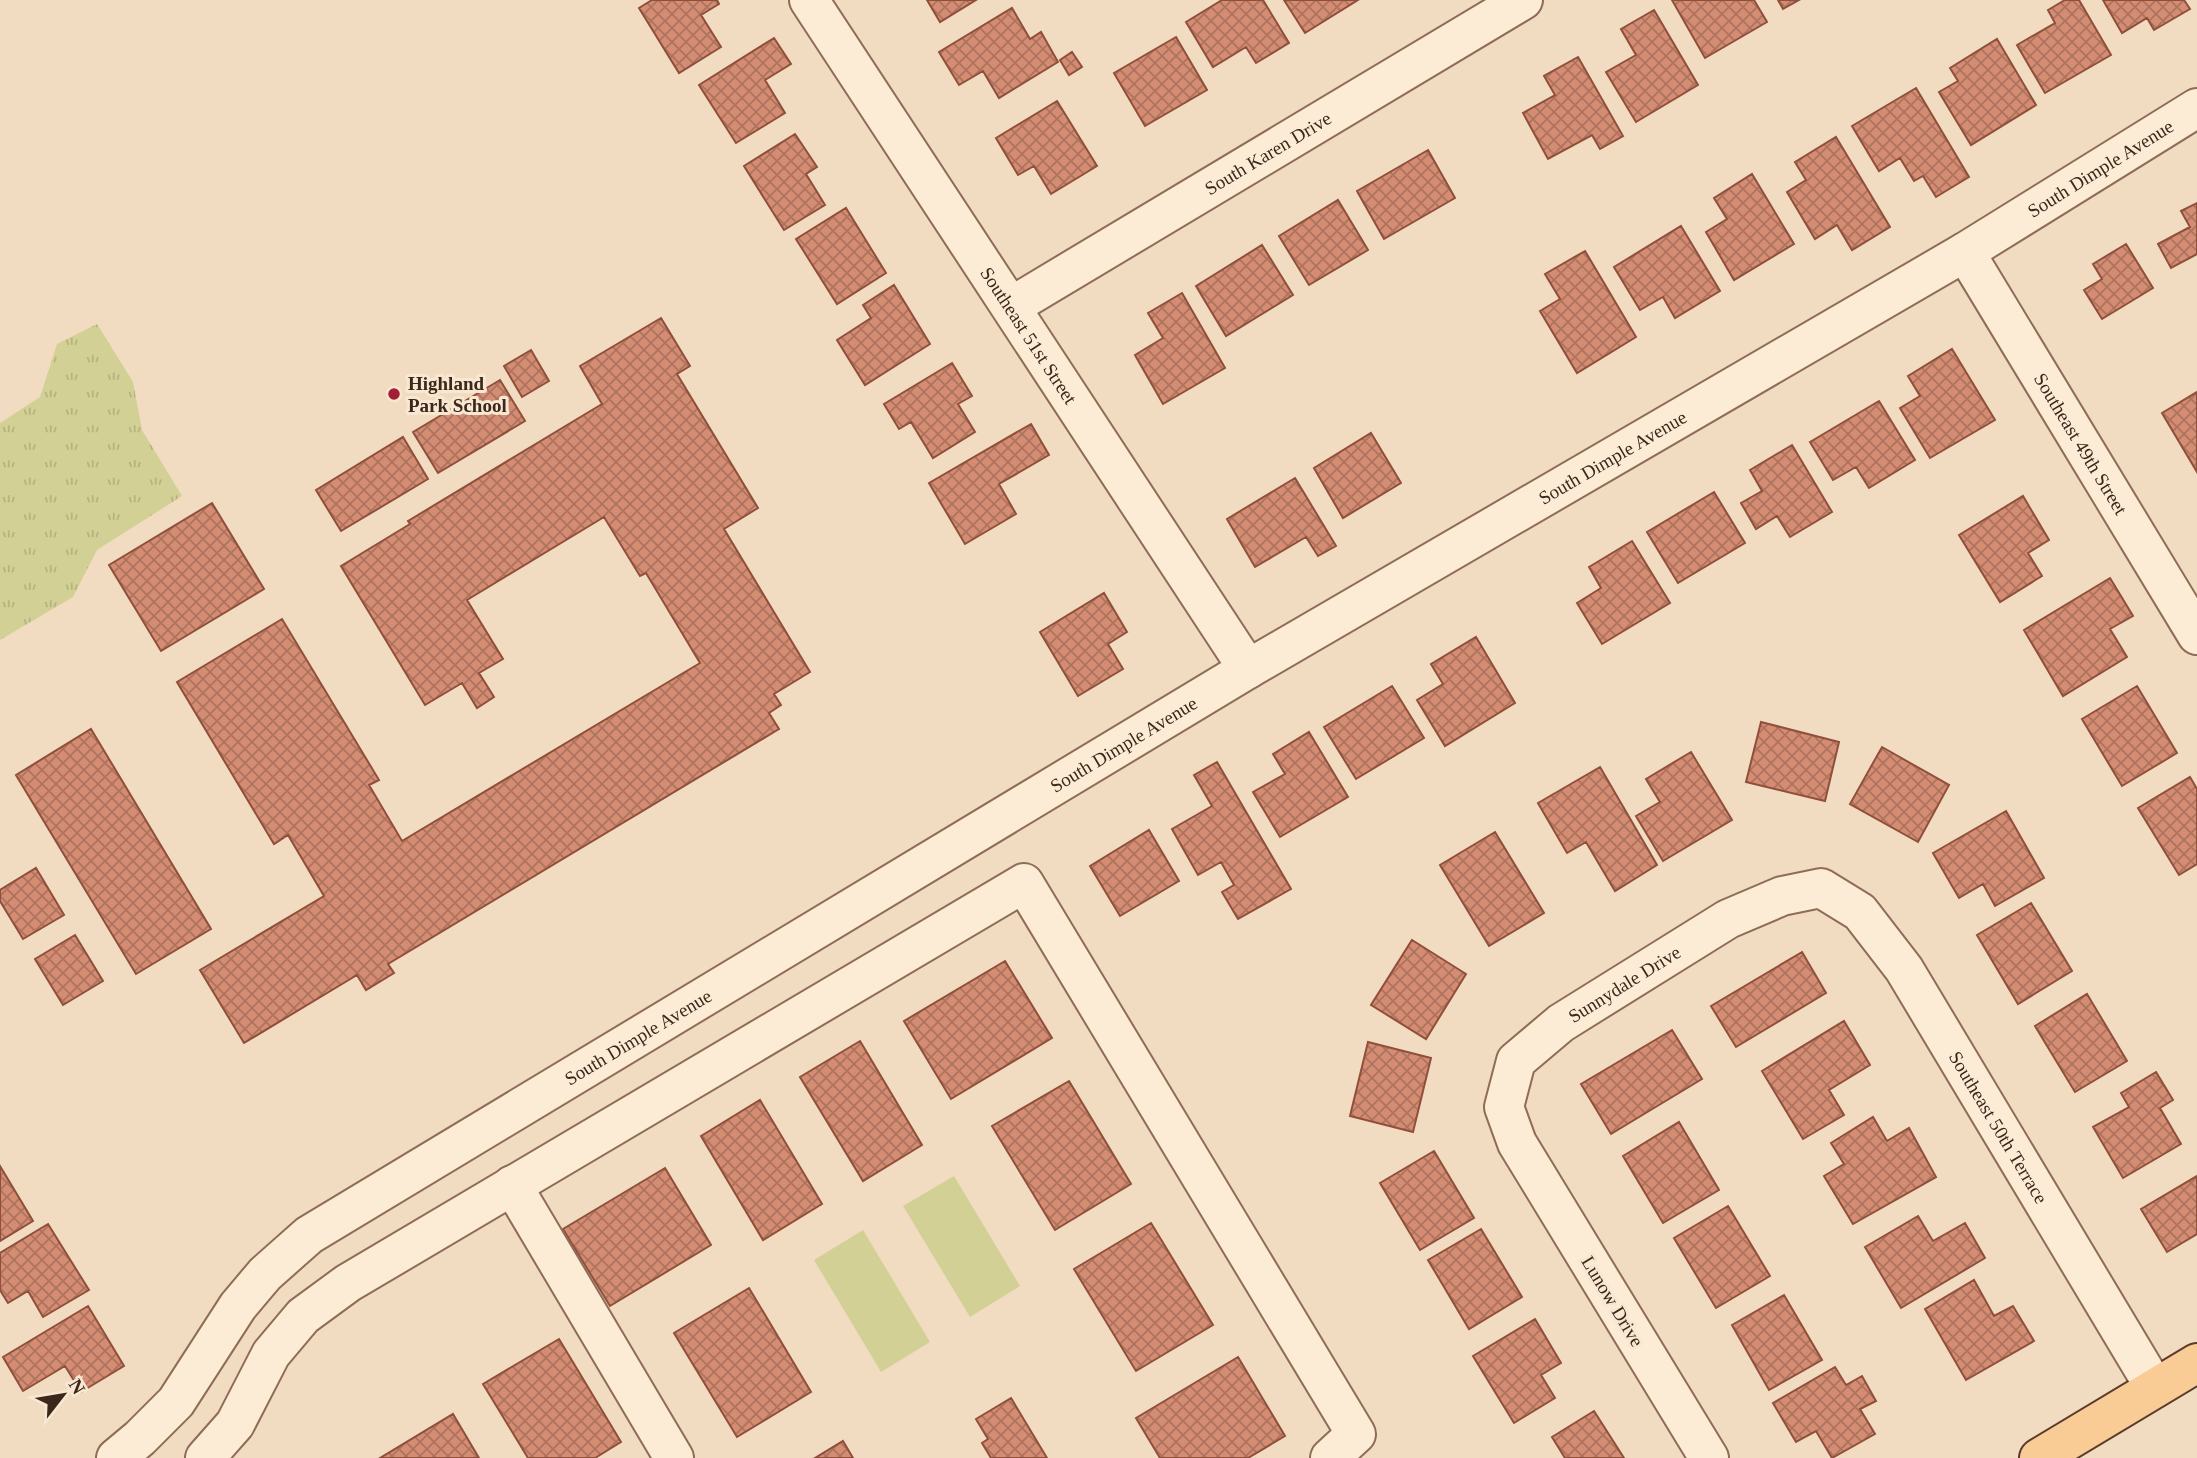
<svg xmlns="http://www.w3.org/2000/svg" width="2197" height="1458" viewBox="0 0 2197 1458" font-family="Georgia,serif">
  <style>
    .park { fill: url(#park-tufts) }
    .pitch { fill: #d2d094 }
    .building { fill: url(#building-cross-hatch); stroke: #904f3a; stroke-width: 2 }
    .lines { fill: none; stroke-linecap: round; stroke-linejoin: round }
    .minor-casing { stroke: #8e6c56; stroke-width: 42 }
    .major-casing { stroke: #5b3b2b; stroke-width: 42 }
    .minor { stroke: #fcebd5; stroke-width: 38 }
    .major { stroke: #f9cc95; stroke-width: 38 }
    .poi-dot { fill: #a32034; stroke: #f9e8d1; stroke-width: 2.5 }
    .labels { text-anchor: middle; stroke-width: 6; stroke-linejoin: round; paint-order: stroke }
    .street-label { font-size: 19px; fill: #3c271c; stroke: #f9e8d1 }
    .poi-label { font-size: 19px; font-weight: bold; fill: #3c271c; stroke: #f9e8d1; text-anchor: start }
  </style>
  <defs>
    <pattern id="park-tufts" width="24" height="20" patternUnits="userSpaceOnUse" patternTransform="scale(1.75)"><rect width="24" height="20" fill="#d2d094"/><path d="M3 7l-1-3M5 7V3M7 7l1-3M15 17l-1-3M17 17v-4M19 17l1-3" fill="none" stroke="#b5b37f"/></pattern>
    <pattern id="building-cross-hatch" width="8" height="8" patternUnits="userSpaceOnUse" patternTransform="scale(1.75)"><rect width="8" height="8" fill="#d48d73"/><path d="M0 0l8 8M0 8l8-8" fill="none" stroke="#ad735e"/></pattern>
  </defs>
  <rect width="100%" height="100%" fill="#f2dcc1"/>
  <path class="park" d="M97 324 133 382 142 430 182 496 97 550 73 597 0 640V423L40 397 57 344Z"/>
  <path class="pitch" d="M954 1176 1020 1286 970 1317 903 1206Z
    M863 1230 930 1342 881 1372 814 1260Z"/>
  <path class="building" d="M652 0H717L719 4 701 15 721 47 679 73 639 8Z
    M927 0H976L940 22Z
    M1222 0H1263L1289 43 1256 63 1246 47 1213 67 1186 22Z
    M1284 0H1358L1305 33Z
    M1672 0H1754L1767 22 1705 58Z
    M1778 0H1799L1783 9Z
    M2065 0H2079L2111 55 2045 93 2017 45 2055 23 2048 10Z
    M2103 0H2184L2190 9 2154 30 2147 18 2122 33Z
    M1012 8 1030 39 1041 32 1058 62 999 98 983 71 959 85 939 52Z
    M1654 10 1698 85 1636 122 1606 72 1636 55 1621 29Z
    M1176 37 1207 90 1145 126 1114 73Z
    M774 38 791 64 765 80 785 113 736 143 699 85Z
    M1997 39 2036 105 1971 145 1939 92 1958 81 1950 68Z
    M1072 52 1082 67 1069 75 1060 60Z
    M1578 57 1623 136 1600 149 1592 135 1548 159 1523 113 1555 95 1544 76Z
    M1916 88 1969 177 1936 197 1923 176 1914 181 1900 158 1879 171 1852 126Z
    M1057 101 1097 166 1051 194 1034 166 1018 175 996 138Z
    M795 134 817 167 806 174 825 205 784 230 744 166Z
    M1836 137 1890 227 1852 250 1837 225 1815 239 1787 192 1806 180 1795 162Z
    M1428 150 1455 198 1384 239 1357 191Z
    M1752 174 1794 244 1734 280 1706 232 1727 219 1714 198Z
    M1338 200 1368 250 1309 285 1279 236Z
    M2197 203V254L2171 268 2158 244 2190 227 2181 211Z
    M846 208 886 273 837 304 796 239Z
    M1681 226 1720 291 1675 318 1663 297 1640 310 1614 267Z
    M2126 244 2153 288 2102 319 2084 290 2102 279 2093 264Z
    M1262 245 1293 295 1226 336 1196 286Z
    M1585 251 1636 337 1577 373 1540 311 1560 299 1545 274Z
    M894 285 930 344 865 385 837 340 871 318 863 305Z
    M1182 293 1225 368 1163 404 1135 355 1163 338 1148 313Z
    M661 318 690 366 677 374 758 508 724 529 810 672 774 694 781 705 769 713 779 729 388 964 394 973 366 990 357 975 244 1043 200 970 324 896 288 835 274 844 177 682 282 619 379 780 369 785 402 841 700 663 646 573 640 576 604 517 467 600 503 659 479 673 494 697 477 708 462 683 425 705 341 566 410 524 408 521 602 404 580 366Z
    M1952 349 1995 420 1930 458 1900 408 1920 396 1908 376Z
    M531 350 549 381 522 397 504 366Z
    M952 363 972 396 958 404 975 432 933 458 911 422 899 429 884 404Z
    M500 380 525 421 438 473 413 432Z
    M2197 392V472L2162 413Z
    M1879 401 1915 460 1869 488 1856 467 1833 480 1810 442Z
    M1031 424 1049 455 999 484 1016 514 965 544 929 483Z
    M1371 433 1401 483 1343 518 1314 468Z
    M403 437 428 479 341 531 316 490Z
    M1792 445 1832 512 1790 537 1777 516 1756 529 1741 503 1762 491 1750 470Z
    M1295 478 1336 546 1318 556 1306 537 1255 567 1227 519Z
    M1714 492 1745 543 1678 583 1647 532Z
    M2023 496 2049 540 2028 553 2042 576 2000 602 1959 535Z
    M212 503 264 589 161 651 109 565Z
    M1632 541 1670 603 1602 644 1577 603 1601 588 1589 567Z
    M2110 578 2133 616 2110 629 2127 657 2063 696 2024 630Z
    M1104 593 1127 632 1108 644 1123 669 1078 696 1040 632Z
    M1476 637 1515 703 1445 746 1417 700 1443 684 1431 664Z
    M1392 686 1424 738 1356 779 1324 727Z
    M2137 686 2177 753 2122 786 2082 719Z
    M1761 722 1839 742 1825 801 1746 782Z
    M91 729 211 929 136 974 16 775Z
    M1309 732 1348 797 1280 837 1253 792 1285 774 1273 754Z
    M1882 747 1949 785 1918 842 1850 804Z
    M1691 752 1732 820 1663 861 1636 816 1660 802 1646 779Z
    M1217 762 1291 889 1238 919 1222 892 1234 885 1221 862 1198 875 1172 829 1212 806 1194 775Z
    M1600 767 1657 865 1615 891 1586 842 1567 853 1538 803Z
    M2190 777 2197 789V864L2179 875 2138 808Z
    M2006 811 2044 878 1995 906 1983 884 1959 898 1933 853Z
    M1149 830 1179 881 1120 916 1090 866Z
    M1495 832 1544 913 1489 946 1440 865Z
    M36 868 64 915 23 939 0 901V890Z
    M2031 903 2072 971 2018 1004 1977 935Z
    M75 935 103 981 63 1005 35 959Z
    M1412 940 1466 974 1426 1039 1371 1005Z
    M1802 952 1826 993 1736 1047 1711 1006Z
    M1005 961 1052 1038 951 1099 904 1021Z
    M2087 994 2127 1061 2075 1092 2035 1026Z
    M1844 1021 1870 1065 1829 1090 1844 1115 1803 1139 1762 1071Z
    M1672 1030 1702 1079 1611 1134 1581 1084Z
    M860 1041 922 1145 863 1181 800 1077Z
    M1368 1042 1431 1058 1413 1132 1350 1116Z
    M2156 1072 2173 1100 2160 1108 2181 1144 2123 1178 2093 1127 2129 1107 2121 1093Z
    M1069 1081 1131 1184 1055 1230 992 1126Z
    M760 1100 822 1204 763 1240 701 1136Z
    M1873 1117 1887 1141 1909 1128 1936 1177 1853 1224 1824 1176 1844 1164 1831 1143Z
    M1679 1122 1719 1190 1663 1223 1623 1156Z
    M1434 1151 1474 1218 1420 1250 1380 1183Z
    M0 1166 33 1221 0 1241Z
    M665 1168 711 1245 610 1306 563 1229Z
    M2197 1176V1234L2167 1252 2141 1209Z
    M1728 1206 1770 1276 1716 1308 1674 1238Z
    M1918 1216 1933 1241 1965 1223 1985 1258 1901 1308 1865 1247Z
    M1151 1223 1213 1325 1136 1371 1074 1269Z
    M48 1224 89 1290 43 1317 28 1291 8 1303 0 1290V1253Z
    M1481 1229 1522 1297 1469 1329 1428 1260Z
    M1974 1280 1994 1316 2013 1306 2034 1341 1966 1380 1925 1309Z
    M749 1288 811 1392 737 1437 674 1333Z
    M1784 1295 1822 1360 1769 1390 1732 1325Z
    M88 1306 124 1366 81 1392 65 1366 23 1391 3 1357Z
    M1535 1319 1561 1363 1541 1375 1555 1398 1514 1423 1473 1356Z
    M559 1339 621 1442 595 1458H528L483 1384Z
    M1238 1357 1285 1436 1248 1458H1160L1136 1418Z
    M1835 1367 1846 1385 1862 1376 1876 1401 1860 1409 1875 1434 1832 1458 1816 1431 1796 1442 1773 1403Z
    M1011 1398 1047 1458H991L982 1443 988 1439 976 1419Z
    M1594 1411 1624 1458H1565L1552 1437Z
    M453 1414 479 1458H380Z
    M843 1441 853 1458H815Z"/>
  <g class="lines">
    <defs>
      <g id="minor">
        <path id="s1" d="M809 0 1248 669"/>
        <path id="s2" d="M1965 252 2197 635"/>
        <path id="s3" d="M1012 306 1523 0"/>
        <path d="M512 1185 674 1458"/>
        <path id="s4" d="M116 1458 140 1438 176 1402 238 1306 265 1274 309 1235 1248 669 1965 252 2197 108"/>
        <path d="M205 1458 235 1424 271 1354 303 1316 348 1283 1024 883 1356 1434 1330 1458"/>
        <path id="s5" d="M1709 1458 1517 1143 1504 1107 1516 1061 1561 1023 1728 919 1782 896 1821 888 1860 912 1904 969 2155 1388"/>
      </g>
      <path id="major" d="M2039 1458 2197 1363"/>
    </defs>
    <use href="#minor" class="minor-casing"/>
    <use href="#major" class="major-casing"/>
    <use href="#minor" class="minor"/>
    <use href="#major" class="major"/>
  </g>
  <circle class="poi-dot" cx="394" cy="394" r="7"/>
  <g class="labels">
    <g class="street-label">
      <text dy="7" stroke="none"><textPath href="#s3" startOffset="298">South Karen Drive</textPath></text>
      <text dy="7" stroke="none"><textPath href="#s4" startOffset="2382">South Dimple Avenue</textPath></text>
      <text dy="7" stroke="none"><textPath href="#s1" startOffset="401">Southeast 51st Street</textPath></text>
      <text dy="7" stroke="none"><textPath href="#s2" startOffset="224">Southeast 49th Street</textPath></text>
      <text dy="7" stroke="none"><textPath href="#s4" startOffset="1815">South Dimple Avenue</textPath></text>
      <text dy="7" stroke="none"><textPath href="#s4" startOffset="1248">South Dimple Avenue</textPath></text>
      <text dy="7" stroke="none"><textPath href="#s5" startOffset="588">Sunnydale Drive</textPath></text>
      <text dy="7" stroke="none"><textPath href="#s4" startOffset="681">South Dimple Avenue</textPath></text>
      <text dy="7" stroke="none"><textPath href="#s5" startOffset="1111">Southeast 50th Terrace</textPath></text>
      <text transform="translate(1613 1301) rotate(59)" y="7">Lunow Drive</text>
    </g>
    <g class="poi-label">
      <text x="408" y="390">Highland<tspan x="408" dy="22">Park School</tspan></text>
    </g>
  </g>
  <g transform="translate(63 1395) rotate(59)" stroke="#f9e8d1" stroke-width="5" paint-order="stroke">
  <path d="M0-5L12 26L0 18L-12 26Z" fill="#3c271c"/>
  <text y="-10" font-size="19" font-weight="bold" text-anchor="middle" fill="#3c271c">N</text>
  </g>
</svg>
